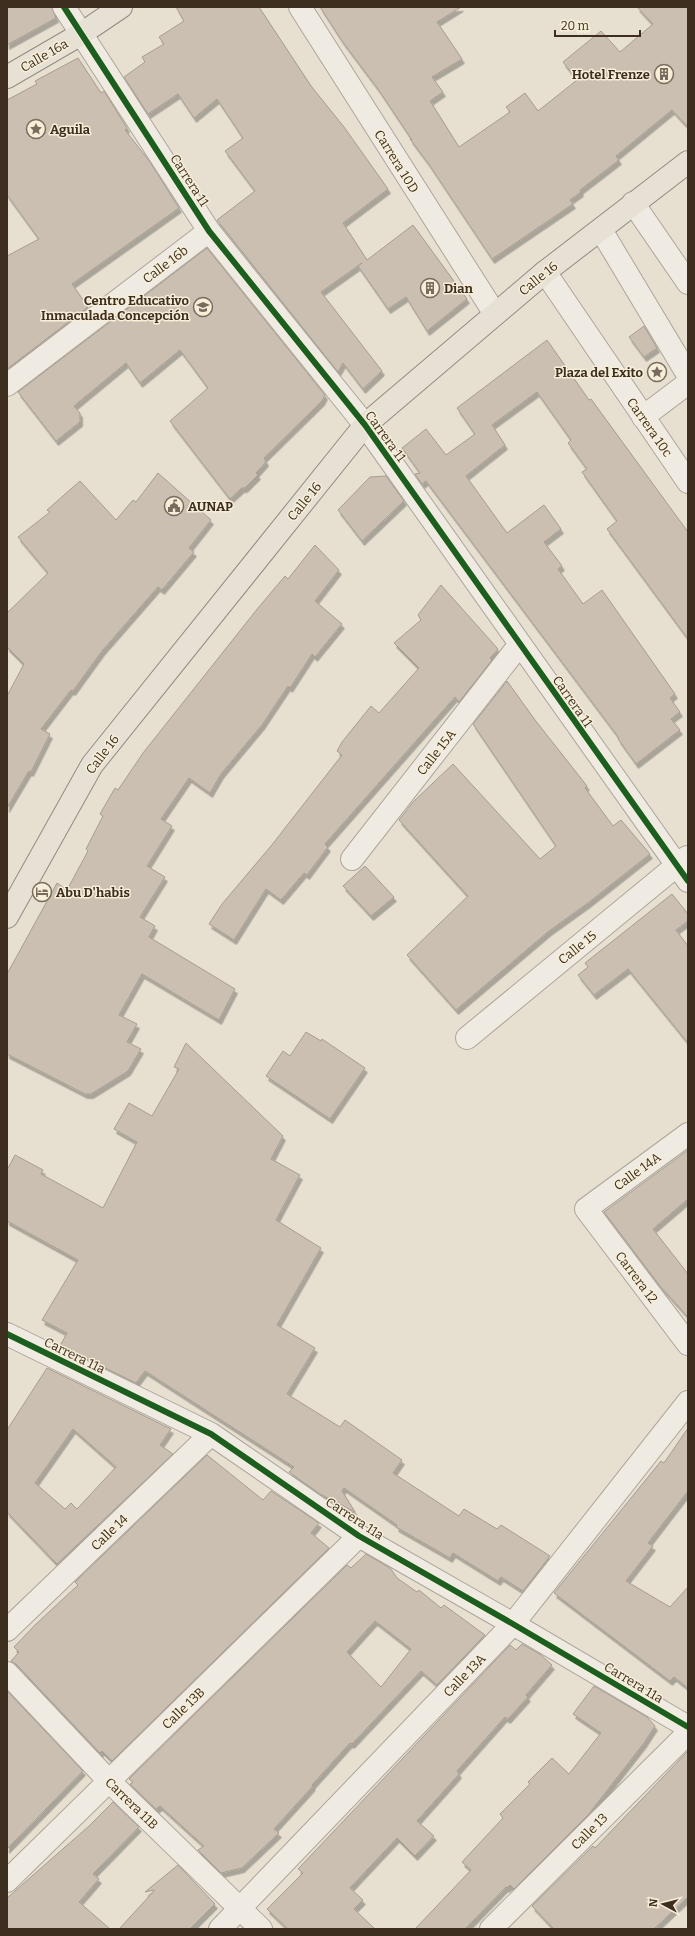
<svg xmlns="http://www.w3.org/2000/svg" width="695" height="1936" viewBox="0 0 695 1936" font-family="Bitter,serif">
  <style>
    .building { fill: #cbbfb2; stroke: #a89c90; fill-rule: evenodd; filter: url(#shadow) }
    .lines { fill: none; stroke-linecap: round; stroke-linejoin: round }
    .minor-casing { stroke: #ada599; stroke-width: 24 }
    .major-casing { stroke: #928b80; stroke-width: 24 }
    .minor { stroke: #efebe3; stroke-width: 22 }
    .major { stroke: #e6e1d4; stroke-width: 22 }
    .cycleway-casing { stroke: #f7eed8; stroke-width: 8 }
    .cycleway { stroke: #1b5e20; stroke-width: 6 }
    .labels { text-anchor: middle; stroke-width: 3; stroke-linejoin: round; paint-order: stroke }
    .street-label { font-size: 13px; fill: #3d2e20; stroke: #f7eed8 }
    .poi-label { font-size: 13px; font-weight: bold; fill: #3d2e20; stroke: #f7eed8; text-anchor: start }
  </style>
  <defs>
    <filter id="shadow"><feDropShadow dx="2.5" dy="4.5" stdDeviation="0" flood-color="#0004"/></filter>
  </defs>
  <rect width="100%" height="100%" fill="#e7e0d1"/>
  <path class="building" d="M7 7H52L56 18 7 45Z
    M176 7H259L311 86 344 127 388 189 343 223 367 260 413 225 467 299 427 331 406 297 388 309 358 266 362 263 321 292 382 371 363 389 343 363 338 372 217 220 255 191 225 151 243 138 217 99 194 118 178 94 148 114 124 77 145 62 142 57 164 44 159 37 184 21Z
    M320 7H461L437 22 462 59 432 77 443 92 430 101 459 147 510 112 506 107 525 93 538 111 577 80 563 62 601 31 620 52 653 24 637 7H688V127L672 110 616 156 619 160 580 190 581 192 570 200 573 204 492 259 428 163 410 139 412 140 378 89 342 41Z
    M78 58 101 93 104 91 127 128 125 130 150 162 179 208 72 284 88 307 7 369V256L39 239 7 195V100L37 84 35 81Z
    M207 248 325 395 322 401 264 458 266 462 256 473 258 475 245 488H242L230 499 170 421 208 388 180 350 140 383 126 363 74 406 80 413V422L56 441 18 392Z
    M644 326 657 348 644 357 629 337Z
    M547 340 589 400 591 399 688 532V639L607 529 617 521 582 472 587 469 568 443 571 440 537 392 492 425 505 445 466 476 507 533 544 505 561 529 544 542 562 566 558 569 583 604 602 590 675 694 670 698 680 712 671 719 680 730 636 764 618 739 619 738 426 481 422 484 415 474 420 473 402 448 426 429 446 455 475 434 457 408Z
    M158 473 211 520 189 548 194 552 162 590 158 587 102 651 73 691 71 690 41 729 50 734 31 772 29 771 7 808V696L24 664 7 647V613L48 573 18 537 50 512 47 510 80 481 116 520 133 500 136 502Z
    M386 476 404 501 362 541 338 510 370 477Z
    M315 545 339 570 315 601 342 624 315 657 312 654 290 688 288 686 262 725 221 774 210 793 189 778 161 819 172 826 147 866 165 877 140 917 155 926 149 937 235 989 219 1020 142 974 119 1015 137 1024 127 1042 141 1049 128 1071 91 1094H85L7 1054V974L57 883 67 890 88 851 86 849 103 816 100 814 115 788 118 790 143 753 258 608 285 576 288 579Z
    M441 585 498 649 490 658 492 660 459 702 455 697 325 844 328 847 307 875 304 873 281 900 266 889 234 940 209 924 222 904 271 846 342 755 337 751 342 742 371 706 379 713 419 668 394 643 421 620 418 615Z
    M507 681 535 720 587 786 585 788 613 826 621 820 650 854 588 903 549 931 456 1010 407 955 468 896 399 820 413 802 453 764 540 859 556 846 473 724Z
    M365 866 394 897 371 916 343 886Z
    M672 894 688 914V921L676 930 688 946V1043L628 969 594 995 578 975 588 967 585 963Z
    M306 1032 321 1041 322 1039 365 1068 330 1119 266 1076 283 1051 290 1056Z
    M186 1043 283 1136 271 1159 300 1175 276 1220 321 1248 277 1325 315 1348 287 1394 340 1427 345 1420 402 1460 393 1473 459 1516 464 1509 497 1529 501 1525 550 1556 523 1591 501 1577 498 1581 453 1553 450 1558 396 1527 397 1525 344 1488 342 1491 355 1512 320 1494 289 1472 294 1467 145 1371 136 1383 60 1346 67 1333 42 1320 78 1260 7 1221V1170L15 1155 43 1170 41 1174 103 1208 137 1142 114 1129 129 1103 152 1116 179 1069 174 1067Z
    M688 1150V1199L653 1229 688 1274V1317L660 1286 604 1212Z
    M47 1368 171 1429 160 1445 173 1454 57 1564 7 1512V1430ZM73 1429 116 1467 77 1509 71 1503 65 1509 35 1483Z
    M688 1428V1491L648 1543 653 1546 626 1581 670 1607 688 1587V1688L674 1677 670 1681 554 1593 661 1461 664 1463Z
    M207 1455 263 1500 271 1491 319 1523 311 1533 329 1548 112 1761 102 1751 100 1753 16 1664 11 1661 19 1652 14 1647 35 1625 78 1585 75 1582Z
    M366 1554 390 1568 397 1578 417 1592 419 1590 441 1608 444 1605 485 1635 437 1685 421 1671 352 1744 350 1743 312 1785 313 1786 274 1829 279 1833 242 1868 221 1873 198 1850 204 1846 160 1806 156 1809 130 1784 133 1782 129 1779 347 1565 351 1568ZM375 1621 411 1649 381 1687 347 1652Z
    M522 1644 541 1655 552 1665 526 1695 528 1697 508 1719 505 1717 457 1771 459 1774 417 1821 434 1836 415 1856 397 1838 350 1888 363 1900 354 1909 375 1929H288L267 1909 303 1873 298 1869 510 1645 516 1650Z
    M594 1686 647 1717 655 1726 644 1743 588 1815 514 1889 510 1885 507 1888 506 1887 465 1929H415L471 1870 462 1862 503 1818 500 1814 530 1784 528 1782 552 1758 569 1774 601 1733 573 1714Z
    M7 1691 83 1771 7 1849Z
    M688 1751V1897L654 1929H554L532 1906 593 1846 595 1848Z
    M113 1802 139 1827 93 1874 99 1879 79 1902 110 1929H7V1898L89 1826Z
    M178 1865 215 1904 190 1929H119L154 1891V1890L145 1892Z"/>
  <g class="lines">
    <defs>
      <path id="minor" d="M64 7 209 231 365 425 688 881
        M300 7 495 314
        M633 203 688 283
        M601 230 688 375
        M545 272 688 482
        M7 385 209 231
        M643 417 688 383
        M352 859 520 644
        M467 1038 687 857
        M688 1134 586 1209 688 1344
        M7 1334 211 1434 359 1536 513 1624 688 1727
        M7 1630 211 1434
        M7 1673 109 1781 261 1929
        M7 1881 359 1536
        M220 1929 513 1624 688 1402
        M491 1929 688 1733"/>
      <path id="major" d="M7 77 81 34 121 7
        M7 917 92 765 365 425 545 272 688 162"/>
    </defs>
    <use href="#minor" class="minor-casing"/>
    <use href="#major" class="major-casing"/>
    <use href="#minor" class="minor"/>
    <use href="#major" class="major"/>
    <defs>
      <path id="cycleway" d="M64 7 209 231 365 425 688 881
        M7 1334 211 1434 359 1536 513 1624 688 1727"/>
    </defs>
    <use href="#cycleway" class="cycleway-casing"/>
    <use href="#cycleway" class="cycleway"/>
  </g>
  <defs>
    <symbol id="building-ring" viewBox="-11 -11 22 22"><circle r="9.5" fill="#f7eed8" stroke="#786c5e" stroke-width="1.5"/><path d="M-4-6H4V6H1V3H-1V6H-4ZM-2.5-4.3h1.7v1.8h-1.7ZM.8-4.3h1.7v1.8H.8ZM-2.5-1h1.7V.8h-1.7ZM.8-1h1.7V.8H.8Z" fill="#786c5e"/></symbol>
    <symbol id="sight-ring" viewBox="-11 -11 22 22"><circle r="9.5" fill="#f7eed8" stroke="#786c5e" stroke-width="1.5"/><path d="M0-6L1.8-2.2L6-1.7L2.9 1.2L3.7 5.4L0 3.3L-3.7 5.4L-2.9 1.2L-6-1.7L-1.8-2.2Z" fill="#786c5e"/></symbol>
    <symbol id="school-ring" viewBox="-11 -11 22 22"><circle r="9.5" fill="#f7eed8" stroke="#786c5e" stroke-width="1.5"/><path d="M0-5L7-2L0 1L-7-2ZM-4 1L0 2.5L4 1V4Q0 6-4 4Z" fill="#786c5e"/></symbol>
    <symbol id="civic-ring" viewBox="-11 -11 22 22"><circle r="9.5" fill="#f7eed8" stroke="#786c5e" stroke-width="1.5"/><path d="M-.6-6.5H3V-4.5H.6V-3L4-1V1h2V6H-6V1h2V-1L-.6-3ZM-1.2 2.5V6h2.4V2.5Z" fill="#786c5e"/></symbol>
    <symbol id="hotel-ring" viewBox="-11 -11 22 22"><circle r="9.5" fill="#f7eed8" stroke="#786c5e" stroke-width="1.5"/><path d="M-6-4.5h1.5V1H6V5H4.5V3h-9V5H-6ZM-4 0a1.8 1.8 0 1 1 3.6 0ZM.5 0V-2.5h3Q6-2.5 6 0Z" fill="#786c5e"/></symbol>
  </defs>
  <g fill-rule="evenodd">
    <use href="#building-ring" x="653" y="63" width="22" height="22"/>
    <use href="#sight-ring" x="25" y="118" width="22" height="22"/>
    <use href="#building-ring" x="419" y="277" width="22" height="22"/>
    <use href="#school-ring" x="192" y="296" width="22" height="22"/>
    <use href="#sight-ring" x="646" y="361" width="22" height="22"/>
    <use href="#civic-ring" x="163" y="495" width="22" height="22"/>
    <use href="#hotel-ring" x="31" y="881" width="22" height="22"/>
  </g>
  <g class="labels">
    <g class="street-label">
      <text transform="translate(44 55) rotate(-30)" y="5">Calle 16a</text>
      <text transform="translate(397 161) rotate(58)" y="5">Carrera 10D</text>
      <text transform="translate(190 180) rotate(57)" y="5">Carrera 11</text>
      <text transform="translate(165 264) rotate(-37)" y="5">Calle 16b</text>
      <text transform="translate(538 278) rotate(-39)" y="5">Calle 16</text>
      <text transform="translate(650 427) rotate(55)" y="5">Carrera 10c</text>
      <text transform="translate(386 436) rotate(54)" y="5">Carrera 11</text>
      <text transform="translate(304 501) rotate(-51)" y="5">Calle 16</text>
      <text transform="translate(573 701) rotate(55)" y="5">Carrera 11</text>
      <text transform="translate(436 752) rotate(-52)" y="5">Calle 15A</text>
      <text transform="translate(102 754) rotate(-53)" y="5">Calle 16</text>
      <text transform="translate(577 947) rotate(-39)" y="5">Calle 15</text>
      <text transform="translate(637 1171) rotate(-36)" y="5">Calle 14A</text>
      <text transform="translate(637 1277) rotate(53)" y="5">Carrera 12</text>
      <text transform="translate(75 1355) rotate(26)" y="5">Carrera 11a</text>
      <text transform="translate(355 1518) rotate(33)" y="5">Carrera 11a</text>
      <text transform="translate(109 1532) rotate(-44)" y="5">Calle 14</text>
      <text transform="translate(464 1675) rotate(-46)" y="5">Calle 13A</text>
      <text transform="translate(634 1682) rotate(31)" y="5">Carrera 11a</text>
      <text transform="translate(183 1708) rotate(-44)" y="5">Calle 13B</text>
      <text transform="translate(132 1803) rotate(44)" y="5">Carrera 11B</text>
      <text transform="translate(589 1831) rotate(-45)" y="5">Calle 13</text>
    </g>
    <g class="poi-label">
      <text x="650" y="79" text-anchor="end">Hotel Frenze</text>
      <text x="50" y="134">Aguila</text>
      <text x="444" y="293">Dian</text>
      <text x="189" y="305" text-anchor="end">Centro Educativo<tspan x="189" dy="15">Inmaculada Concepción</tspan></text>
      <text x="643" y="377" text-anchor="end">Plaza del Exito</text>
      <text x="188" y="511">AUNAP</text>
      <text x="56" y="897">Abu D'habis</text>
    </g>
  </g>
  <rect width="695" height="1936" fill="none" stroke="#3d2e20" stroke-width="16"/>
  <g transform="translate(663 1904) rotate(277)" stroke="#f7eed8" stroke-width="3" paint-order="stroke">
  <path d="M0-3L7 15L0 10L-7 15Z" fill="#3d2e20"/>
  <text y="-6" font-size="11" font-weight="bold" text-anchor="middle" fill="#3d2e20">N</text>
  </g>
  <path d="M555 30v6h85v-6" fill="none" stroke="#3d2e20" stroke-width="2"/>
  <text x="561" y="30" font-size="12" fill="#3d2e20" stroke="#f7eed8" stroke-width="3" paint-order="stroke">20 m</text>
</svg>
